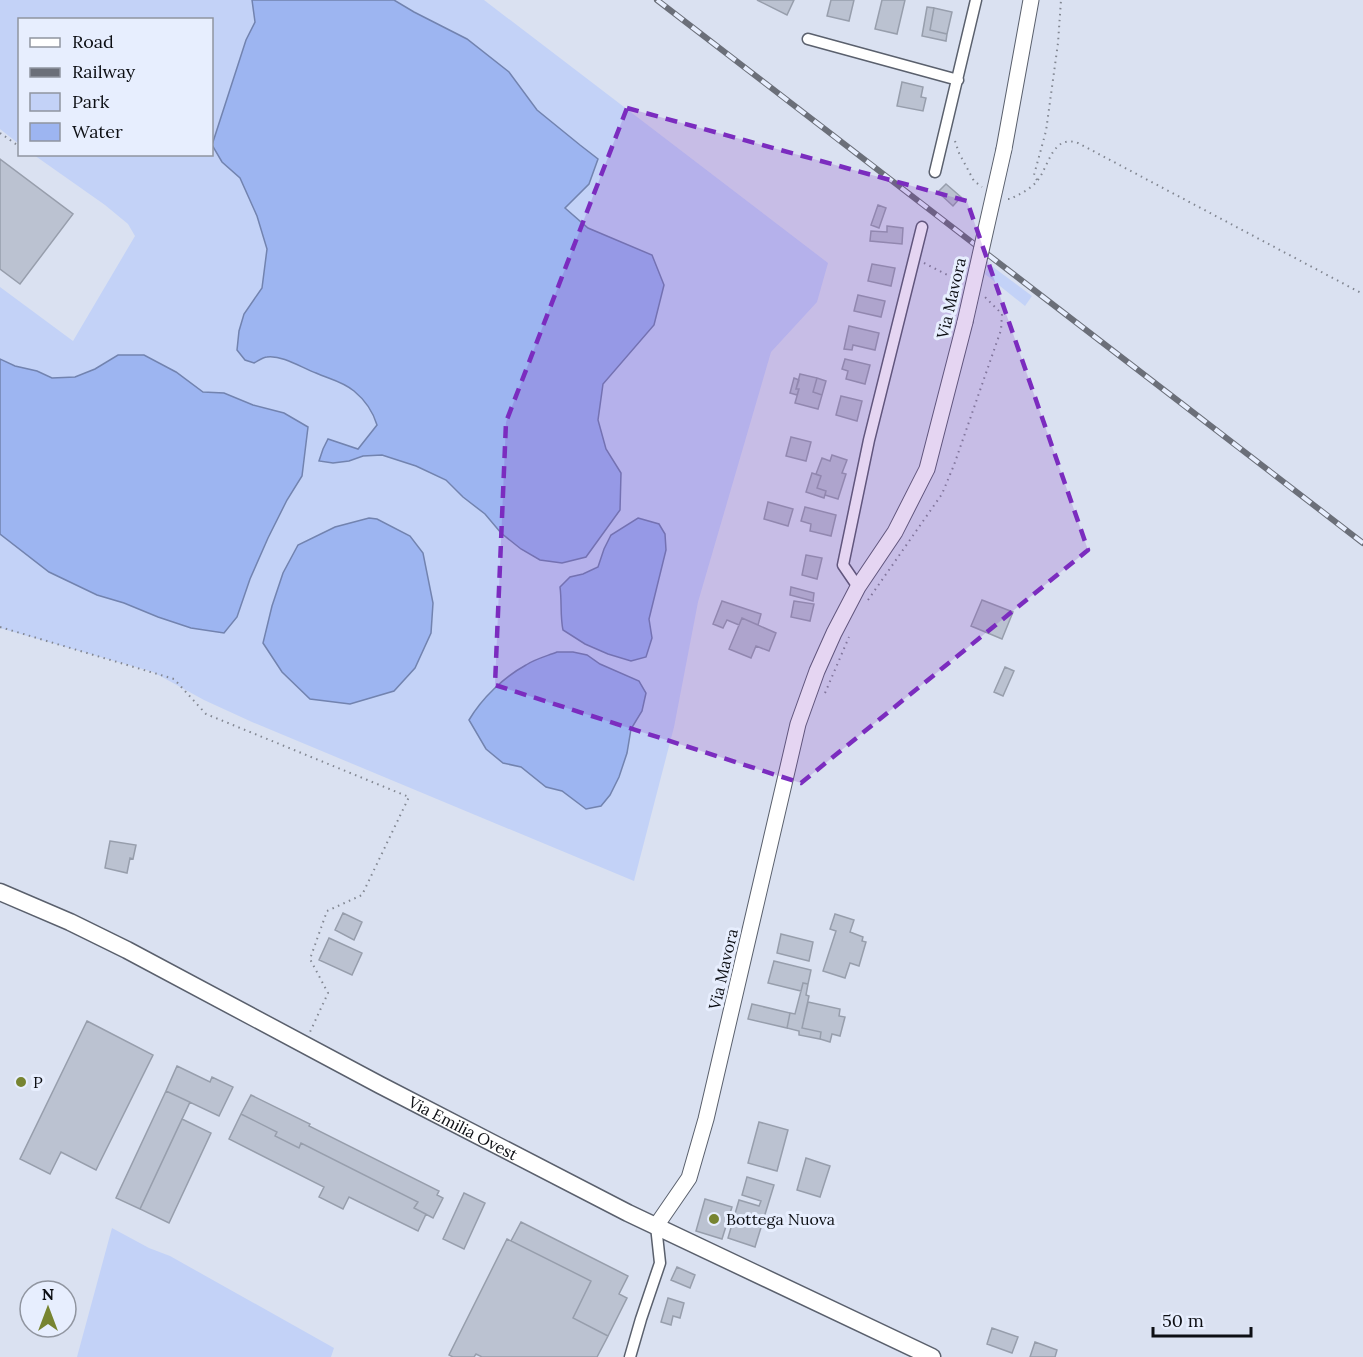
<svg xmlns="http://www.w3.org/2000/svg" width="1363" height="1357" viewBox="0 0 1363 1357" font-family="Lora,serif">
  <style>
    .green { fill: #c3d2f7 }
    .water { fill: #9db5f1; stroke: #7283af; stroke-width: 1.5 }
    .building { fill: #bbc2d1; stroke: #979eac; stroke-width: 1.5 }
    .lines { fill: none; stroke-linecap: round; stroke-linejoin: round }
    .street-casing { stroke: #5a606d; stroke-width: 13 }
    .secondary-casing { stroke: #5a606d; stroke-width: 17 }
    .primary-casing { stroke: #5a606d; stroke-width: 19 }
    .path { stroke: #828792; stroke-width: 2; stroke-dasharray: 1.5 4.5; stroke-linecap: butt }
    .street { stroke: #fff; stroke-width: 10 }
    .secondary { stroke: #fff; stroke-width: 15 }
    .primary { stroke: #fff; stroke-width: 16 }
    .rail-casing { stroke: #6b6f79; stroke-width: 6 }
    .rail { stroke: #e7eefe; stroke-width: 4; stroke-dasharray: 11; stroke-linecap: butt }
    .secondary-bridge-casing { stroke: #5a606d; stroke-width: 17; stroke-linecap: butt }
    .secondary-bridge { stroke: #fff; stroke-width: 15 }
    .marked { fill: #7b2cbf; fill-opacity: 0.2; stroke: #7b2cbf; stroke-width: 4.5; stroke-dasharray: 12 8; stroke-linejoin: round }
    .poi-dot { fill: #778431; stroke: #e7eefe; stroke-width: 2 }
    .labels { text-anchor: middle; stroke-width: 6; stroke-linejoin: round; paint-order: stroke }
    .street-label { font-size: 16px; fill: #0d0f14; stroke: #e7eefe }
    .poi-label { font-size: 16px; fill: #0d0f14; stroke: #e7eefe; text-anchor: start }
  </style>
  <rect width="100%" height="100%" fill="#dae1f1"/>
  <path class="green" d="M0 0H484L828 263 817 302 771 352 698 602 674 727 634 881 252 722 204 700 153 672 0 628V287L73 341 135 236 128 224 105 205 34 155 212 154V20H20L19 144 0 129Z
    M989 264 1032 296 1025 306 985 274Z
    M112 1228 149 1248 170 1256 334 1348 331 1357H77Z"/>
  <path class="water" d="M252 0H394L414 12 467 39 509 72 537 110 580 145 598 159 589 184 565 208 588 228 652 255 664 285 654 325 603 384 598 420 606 449 621 473 620 510 586 557 562 563 540 560 521 549 501 533 485 514 463 497 446 480 416 466 382 455 363 456 349 461 333 463 319 461 323 449 328 439 358 449 377 425C373 412 365 400 354 391 342 381 329 379 316 373 302 368 283 355 267 357 263 357 258 361 254 363L245 360 237 350 239 331 244 314 262 288 267 249 257 216 240 178 222 162 212 145 246 40 255 22Z
    M118 355H144L176 372 203 392 224 393 253 405 284 413 308 427 302 476 287 500 268 538 250 579 237 617 224 633 191 628 158 617 124 603 97 595 49 572 0 534V359L15 366 37 371 52 378 75 377 95 369Z
    M369 518 377 519 410 536 423 553 433 603 431 633 415 668 394 691 350 704 310 699 282 672 263 643 272 606 283 573 298 545 335 527Z
    M638 518 659 524 665 534 666 550 649 619 652 638 646 657 631 661 608 654 585 644 563 630C560 616 562 602 560 587L570 577 583 574 598 567 604 549 611 535Z
    M557 652H573L587 655 600 664 639 681 646 693 642 711 631 729 627 753 619 777 610 795 601 806 586 809 562 791 546 787 521 767 503 763 486 749 469 720C482 698 504 677 526 665 535 659 547 656 557 652Z"/>
  <path class="building" d="M757 0H794L787 15Z
    M831 0H854L849 21 827 16Z
    M882 0H905L897 34 875 29Z
    M927 7 934 8 930 30 947 34 946 41 922 36Z
    M934 8 952 12 947 34 930 30Z
    M902 82 923 87 921 97 926 98 923 111 897 106Z
    M0 159 73 214 20 284 0 269Z
    M946 184 961 197 953 206 938 192Z
    M878 205 886 208 879 228 871 225Z
    M887 226 903 228 902 244 870 241 871 231 887 232Z
    M872 264 895 268 891 286 868 281Z
    M858 295 885 301 881 317 854 311Z
    M849 326 879 333 875 350 853 345 852 350 844 349Z
    M845 359 870 365 865 384 846 379 848 371 842 369Z
    M800 374 817 378 813 392 822 395 818 409 795 403 799 389H796Z
    M794 378 799 380 796 389H799L797 395 790 393Z
    M817 378 826 381 822 395 813 392Z
    M841 396 862 401 857 421 836 415Z
    M791 437 811 442 806 461 786 456Z
    M832 455 847 460 842 473 846 474 838 499 825 495 826 491 817 488 821 476 816 474 822 458 830 461Z
    M812 473 821 476 817 488 826 491 824 498 806 492Z
    M768 502 793 509 788 526 764 519Z
    M805 507 836 515 831 536 810 531 811 524 801 521Z
    M806 555 822 558 817 579 802 575Z
    M791 587 814 593 813 601 790 595Z
    M982 600 1013 612 1002 639 971 626Z
    M722 601 761 614 758 625 742 618 739 625 727 620 723 628 713 624Z
    M794 601 814 604 810 621 791 617Z
    M742 618 776 633 769 651 756 646 751 658 729 649Z
    M1005 667 1014 671 1003 696 994 692Z
    M110 841 136 845 133 859 130 858 127 873 105 868Z
    M343 913 362 922 354 940 335 930Z
    M835 914 854 920 850 932 863 937 862 941 866 942 859 966 850 963 845 978 823 971 836 931 830 929Z
    M781 934 813 942 809 961 777 953Z
    M329 938 362 953 352 975 319 960Z
    M774 961 811 970 808 984 803 983 801 991 768 983Z
    M803 983 808 984 806 995 809 996 802 1028 821 1032 820 1039 799 1035V1031L787 1028 790 1013 795 1014Z
    M808 1002 840 1009 839 1016 845 1017 840 1036 832 1034 830 1042 820 1039 821 1032 802 1028Z
    M752 1004 790 1013 787 1028 748 1019Z
    M87 1021 153 1055 96 1170 61 1152 50 1174 20 1159Z
    M177 1066 210 1082 212 1077 233 1087 219 1116 166 1091Z
    M166 1091 190 1102 140 1209 116 1198Z
    M251 1095 310 1124 309 1126 439 1191 437 1195 443 1198 433 1218 414 1208 418 1202 301 1143 299 1148 275 1136 277 1132 241 1114Z
    M241 1114 277 1132 275 1136 299 1148 301 1143 418 1202 414 1208 426 1214 418 1231 349 1197 343 1209 319 1197 324 1187 229 1139Z
    M182 1119 211 1133 169 1223 140 1209Z
    M759 1122 788 1130 777 1171 748 1163Z
    M806 1158 830 1166 820 1197 797 1190Z
    M747 1177 774 1185 755 1247 728 1238 739 1200 759 1206 761 1201 742 1195Z
    M464 1193 485 1203 464 1249 443 1239Z
    M705 1199 732 1207 722 1239 696 1231Z
    M521 1222 628 1276 619 1294 627 1298 608 1336 573 1318 591 1281 511 1241Z
    M507 1239 591 1281 573 1318 608 1336 597 1357H482L476 1354 474 1357H453L449 1355Z
    M677 1267 695 1275 690 1288 671 1280Z
    M668 1298 684 1303 680 1318 673 1316 671 1325 661 1322Z
    M992 1328 1018 1337 1012 1353 987 1344Z
    M1035 1342 1057 1350 1055 1357H1030Z"/>
  <g class="lines">
    <defs>
      <path id="street" d="M808 39 958 80
        M935 172 976 0
        M858 587 843 565 869 440 922 227
        M630 1357 641 1319 660 1263 656 1226"/>
      <path id="secondary" d="M1004 149 1031 0
        M656 1226 689 1178 706 1119 798 724 817 671 834 633 858 587 895 532 927 469 965 322"/>
      <g id="primary">
        <path id="s1" d="M0 892 70 922 127 950 380 1085 628 1213 932 1357"/>
      </g>
    </defs>
    <use href="#street" class="street-casing"/>
    <use href="#secondary" class="secondary-casing"/>
    <use href="#primary" class="primary-casing"/>
    <path class="path" d="M0 133 20 147
      M955 141 959 153 974 181 982 187
      M1037 180 1034 175 1046 131 1058 43 1061 0
      M1008 199H1010C1020 194 1031 189 1038 180 1049 165 1053 134 1078 143L1363 294
      M924 263 959 281
      M868 600 942 494 954 465 1001 330 1002 314 984 296
      M0 627 174 679 206 714 409 797 362 895 327 911 310 959 328 993 310 1032
      M825 693 849 637"/>
    <use href="#street" class="street"/>
    <use href="#secondary" class="secondary"/>
    <use href="#primary" class="primary"/>
    <defs>
      <path id="rail" d="M657 0 1363 543"/>
    </defs>
    <use href="#rail" class="rail-casing"/>
    <use href="#rail" class="rail"/>
    <defs>
      <path id="secondary-bridge" d="M965 322 1004 149"/>
    </defs>
    <use href="#secondary-bridge" class="secondary-bridge-casing"/>
    <use href="#secondary-bridge" class="secondary-bridge"/>
  </g>
  <path class="marked" d="M627 108 967 201 1088 550 801 783 495 685 506 422Z"/>
  <g class="poi-dot">
    <circle cx="21" cy="1082" r="6"/>
    <circle cx="714" cy="1219" r="6"/>
  </g>
  <g class="labels">
    <g class="street-label">
      <text transform="translate(951 298) rotate(-77)" y="6">Via Mavora</text>
      <text transform="translate(723 969) rotate(-77)" y="6">Via Mavora</text>
      <text dy="6" stroke="none"><textPath href="#s1" startOffset="520">Via Emilia Ovest</textPath></text>
    </g>
    <g class="poi-label">
      <text x="33" y="1088">P</text>
      <text x="726" y="1225">Bottega Nuova</text>
    </g>
  </g>
  <rect x="18" y="18" width="195" height="138" fill="#e7eefe" stroke="#9095a0" stroke-width="1.5"/>
  <rect x="30" y="38" width="30" height="9" fill="#ffffff" stroke="#9095a0" stroke-width="1.5"/>
  <text x="72" y="48" font-size="18" fill="#0d0f14">Road</text>
  <rect x="30" y="68" width="30" height="9" fill="#6b6f79" stroke="#9095a0" stroke-width="1.5"/>
  <text x="72" y="78" font-size="18" fill="#0d0f14">Railway</text>
  <rect x="30" y="93" width="30" height="18" fill="#c3d2f7" stroke="#9095a0" stroke-width="1.5"/>
  <text x="72" y="108" font-size="18" fill="#0d0f14">Park</text>
  <rect x="30" y="123" width="30" height="18" fill="#9db5f1" stroke="#9095a0" stroke-width="1.5"/>
  <text x="72" y="138" font-size="18" fill="#0d0f14">Water</text>
  <g transform="translate(48 1309)"><circle r="28" fill="#e7eefe" stroke="#9095a0" stroke-width="1.5"/>
  <path d="M0-4.5L10 22L0 15L-10 22Z" fill="#778431"/>
  <text y="-9" font-size="16" font-weight="bold" text-anchor="middle" fill="#0d0f14">N</text>
  </g>
  <path d="M1153 1327v9h98v-9" fill="none" stroke="#0d0f14" stroke-width="3"/>
  <text x="1162" y="1327" font-size="18" fill="#0d0f14" stroke="#e7eefe" stroke-width="4.5" paint-order="stroke">50 m</text>
</svg>
